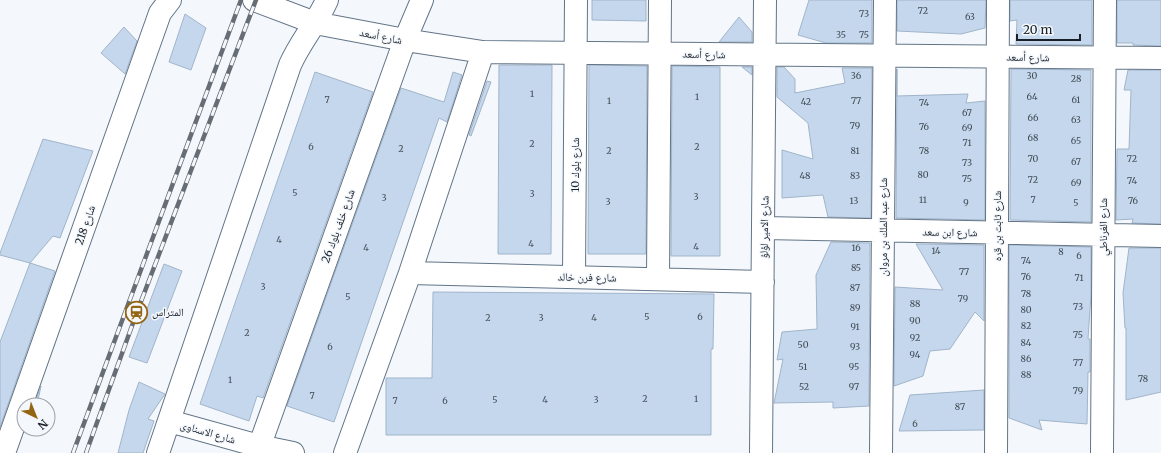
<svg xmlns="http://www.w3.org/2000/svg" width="1161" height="453" viewBox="0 0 1161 453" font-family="Merriweather,'Noto Naskh Arabic',serif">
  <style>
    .building { fill: #c4d7ec; stroke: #a1b4c9 }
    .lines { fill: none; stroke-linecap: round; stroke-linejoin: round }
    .minor-casing { stroke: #627487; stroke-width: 24 }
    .minor { stroke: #fff; stroke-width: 22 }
    .rail-casing { stroke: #676d74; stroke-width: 4.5 }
    .rail { stroke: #f4f8fd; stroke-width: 3; stroke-dasharray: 9; stroke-linecap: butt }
    .labels { text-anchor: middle; stroke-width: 3; stroke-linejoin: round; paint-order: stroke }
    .number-label { font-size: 9px; fill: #434d58 }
    .street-label { font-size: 11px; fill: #181f27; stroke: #f4f8fd }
    .poi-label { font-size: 11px; fill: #181f27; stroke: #f4f8fd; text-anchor: start }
  </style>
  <rect width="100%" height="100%" fill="#f4f8fd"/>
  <path class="building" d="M592 0H646V21L592 20Z
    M809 0H872V43H826L798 35Z
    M897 0H986L985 28 961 34 897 31Z
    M1010 0H1092V45L1016 44 1017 20 1010 21Z
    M1117 0H1161V46L1133 45V43H1117Z
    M185 14 206 28 191 70 169 62Z
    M739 17 752 32V42H719Z
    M124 27 137 41 125 74 101 53Z
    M499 65H552L551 254H498Z
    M589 65 647 66 646 254H588Z
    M672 66 720 67V256H671Z
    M742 67H752V75Z
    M777 67H784L795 79V93L845 83 842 68H872L871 218 828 217 823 195 782 198V150L813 159 808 123 777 97Z
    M897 69V96L968 94 966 103 985 101V220L896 218Z
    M1011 69 1091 70V222L1010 220Z
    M1128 70H1161V224L1132 223 1133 219 1116 220 1117 149H1129L1131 90H1124Z
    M315 72 373 92 263 398 257 396 249 421 200 404Z
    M453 72 462 75 447 122 439 118 334 422 287 406 401 88 444 102Z
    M487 81 491 82 471 136 469 135Z
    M43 139 93 151 60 238 53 236 30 263 0 255V253Z
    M831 242 870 243 869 406 833 408V402L774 403 783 359 777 360 782 332 817 329 816 275Z
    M916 244 984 245V321L975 312 950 349 930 351 923 376 894 386 895 287 943 290Z
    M1009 245 1091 247V295L1088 339H1090V372H1088L1087 424 1039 420 1042 430 1009 418Z
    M1129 248H1161V392L1126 400V328H1125L1123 293Z
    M30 263 55 271 0 427V342Z
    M164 264 182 271 147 363 129 357Z
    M433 292 714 294 713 349H711V435H386V378H432Z
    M139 382 165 394 148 419 154 421 143 453H118L129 410Z
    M41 386 37 405H34Z
    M984 390V430L899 431 910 395Z"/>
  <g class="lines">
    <defs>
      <path id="minor" d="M254 0 315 23 405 40 483 52 1161 58
        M764 228 1161 236
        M410 273 763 282
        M574 277 576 0
        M658 279 660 0
        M169 421 259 446 293 453
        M4 453 160 13 170 0
        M158 453 290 65C300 42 317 23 327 0
        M257 453 405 40 422 0
        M345 453 410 273 483 52
        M761 453 765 0
        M881 453 885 0
        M996 453 998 0
        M1102 453 1105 0"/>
    </defs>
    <use href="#minor" class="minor-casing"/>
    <use href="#minor" class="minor"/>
    <defs>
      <path id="rail" d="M73 453 241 0
        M86 453 137 312 256 0"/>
    </defs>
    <use href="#rail" class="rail-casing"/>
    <use href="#rail" class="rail"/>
  </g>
  <defs>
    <symbol id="station-ring" viewBox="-11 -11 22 22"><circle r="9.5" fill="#f4f8fd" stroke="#946614" stroke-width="1.5"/><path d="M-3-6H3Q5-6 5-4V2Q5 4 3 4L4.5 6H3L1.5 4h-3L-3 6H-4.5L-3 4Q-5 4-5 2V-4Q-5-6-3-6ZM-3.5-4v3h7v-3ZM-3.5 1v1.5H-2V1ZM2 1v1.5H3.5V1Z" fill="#946614"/></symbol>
  </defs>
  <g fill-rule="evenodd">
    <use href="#station-ring" x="124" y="300" width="25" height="25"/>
  </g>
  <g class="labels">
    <g class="number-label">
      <text x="923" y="14">72</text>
      <text x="864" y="17">73</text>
      <text x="970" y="20">63</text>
      <text x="841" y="38">35</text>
      <text x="864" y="38">75</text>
      <text x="856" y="79">36</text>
      <text x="1032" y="79">30</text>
      <text x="1076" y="82">28</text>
      <text x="532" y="97">1</text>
      <text x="697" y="100">1</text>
      <text x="1032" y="100">64</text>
      <text x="327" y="103">7</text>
      <text x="1076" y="103">61</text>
      <text x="609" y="104">1</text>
      <text x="856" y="104">77</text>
      <text x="806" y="105">42</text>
      <text x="924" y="106">74</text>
      <text x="967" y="116">67</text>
      <text x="1033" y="121">66</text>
      <text x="1076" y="123">63</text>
      <text x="855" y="129">79</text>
      <text x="924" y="130">76</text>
      <text x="967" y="131">69</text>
      <text x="1033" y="141">68</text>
      <text x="1076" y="144">65</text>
      <text x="967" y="146">71</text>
      <text x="532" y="147">2</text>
      <text x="311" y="150">6</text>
      <text x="697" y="150">2</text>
      <text x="401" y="152">2</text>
      <text x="609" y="154">2</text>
      <text x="855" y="154">81</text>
      <text x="924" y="154">78</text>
      <text x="1033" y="162">70</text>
      <text x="1132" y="162">72</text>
      <text x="1076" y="165">67</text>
      <text x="967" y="166">73</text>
      <text x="923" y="178">80</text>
      <text x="805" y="179">48</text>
      <text x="855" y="179">83</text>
      <text x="967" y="182">75</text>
      <text x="1033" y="183">72</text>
      <text x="1132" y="184">74</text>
      <text x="1076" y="186">69</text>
      <text x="295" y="196">5</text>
      <text x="532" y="197">3</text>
      <text x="696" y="200">3</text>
      <text x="384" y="201">3</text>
      <text x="923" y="203">11</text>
      <text x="1033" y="203">7</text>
      <text x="854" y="204">13</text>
      <text x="1133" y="204">76</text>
      <text x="608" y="205">3</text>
      <text x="966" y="206">9</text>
      <text x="1076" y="206">5</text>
      <text x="279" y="243">4</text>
      <text x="531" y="247">4</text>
      <text x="696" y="250">4</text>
      <text x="366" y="251">4</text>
      <text x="856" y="251">16</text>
      <text x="936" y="254">14</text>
      <text x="1061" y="255">8</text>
      <text x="1079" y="259">6</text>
      <text x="1026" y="264">74</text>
      <text x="856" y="271">85</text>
      <text x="964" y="275">77</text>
      <text x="1026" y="280">76</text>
      <text x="1079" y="281">71</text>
      <text x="263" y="290">3</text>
      <text x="855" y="291">87</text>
      <text x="1026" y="297">78</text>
      <text x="348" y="300">5</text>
      <text x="963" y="302">79</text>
      <text x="915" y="307">88</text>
      <text x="1078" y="310">73</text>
      <text x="855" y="311">89</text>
      <text x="1026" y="313">80</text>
      <text x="647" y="320">5</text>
      <text x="700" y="320">6</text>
      <text x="488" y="321">2</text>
      <text x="541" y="321">3</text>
      <text x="594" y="321">4</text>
      <text x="915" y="324">90</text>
      <text x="1026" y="329">82</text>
      <text x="855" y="330">91</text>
      <text x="247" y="336">2</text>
      <text x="1078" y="338">75</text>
      <text x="915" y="341">92</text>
      <text x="1026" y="346">84</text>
      <text x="803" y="348">50</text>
      <text x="330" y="350">6</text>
      <text x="855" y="350">93</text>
      <text x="915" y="358">94</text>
      <text x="1026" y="362">86</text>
      <text x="1078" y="366">77</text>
      <text x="803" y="370">51</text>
      <text x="854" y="370">95</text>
      <text x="1026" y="378">88</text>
      <text x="1143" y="382">78</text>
      <text x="230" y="383">1</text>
      <text x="804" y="390">52</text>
      <text x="854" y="390">97</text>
      <text x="1078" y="394">79</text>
      <text x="312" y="399">7</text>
      <text x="645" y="402">2</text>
      <text x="696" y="402">1</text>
      <text x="495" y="403">5</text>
      <text x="545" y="403">4</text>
      <text x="596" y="403">3</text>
      <text x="395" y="404">7</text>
      <text x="445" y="404">6</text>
      <text x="960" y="410">87</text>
      <text x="915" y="427">6</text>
    </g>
    <g class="street-label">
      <text transform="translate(381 36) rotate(11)" y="4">شارع أسعد</text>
      <text transform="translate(704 54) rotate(1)" y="4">شارع أسعد</text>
      <text transform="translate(1028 57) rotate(1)" y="4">شارع أسعد</text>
      <text transform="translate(575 165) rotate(-90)" y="4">شارع بلوك 10</text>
      <text transform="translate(85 225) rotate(-71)" y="4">شارع 218</text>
      <text transform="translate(338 226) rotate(-70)" y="4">شارع خلف بلوك 26</text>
      <text transform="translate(997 226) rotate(-90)" y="4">شارع ثابت بن قره</text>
      <text transform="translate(764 227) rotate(-89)" y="4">شارع الامير لؤلؤ</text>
      <text transform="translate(883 227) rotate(-90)" y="4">شارع عبد الملك بن مروان</text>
      <text transform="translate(1103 227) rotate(-90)" y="4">شارع الغرناطي</text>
      <text transform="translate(950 232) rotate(1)" y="4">شارع ابن سعد</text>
      <text transform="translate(587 277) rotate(1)" y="4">شارع فرن خالد</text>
      <text transform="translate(208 432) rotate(16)" y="4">شارع الاسناوى</text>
    </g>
    <g class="poi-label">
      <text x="152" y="316">المتراس</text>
    </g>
  </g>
  <g transform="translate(36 417) rotate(137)"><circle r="19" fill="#f4f8fd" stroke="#9ca1a7"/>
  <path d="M0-3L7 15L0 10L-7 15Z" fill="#946614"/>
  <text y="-6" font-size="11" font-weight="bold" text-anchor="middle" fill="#181f27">N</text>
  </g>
  <path d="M1017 34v6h63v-6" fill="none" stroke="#181f27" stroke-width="2"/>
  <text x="1023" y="34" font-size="12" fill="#181f27" stroke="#f4f8fd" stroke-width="3" paint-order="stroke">20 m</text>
</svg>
